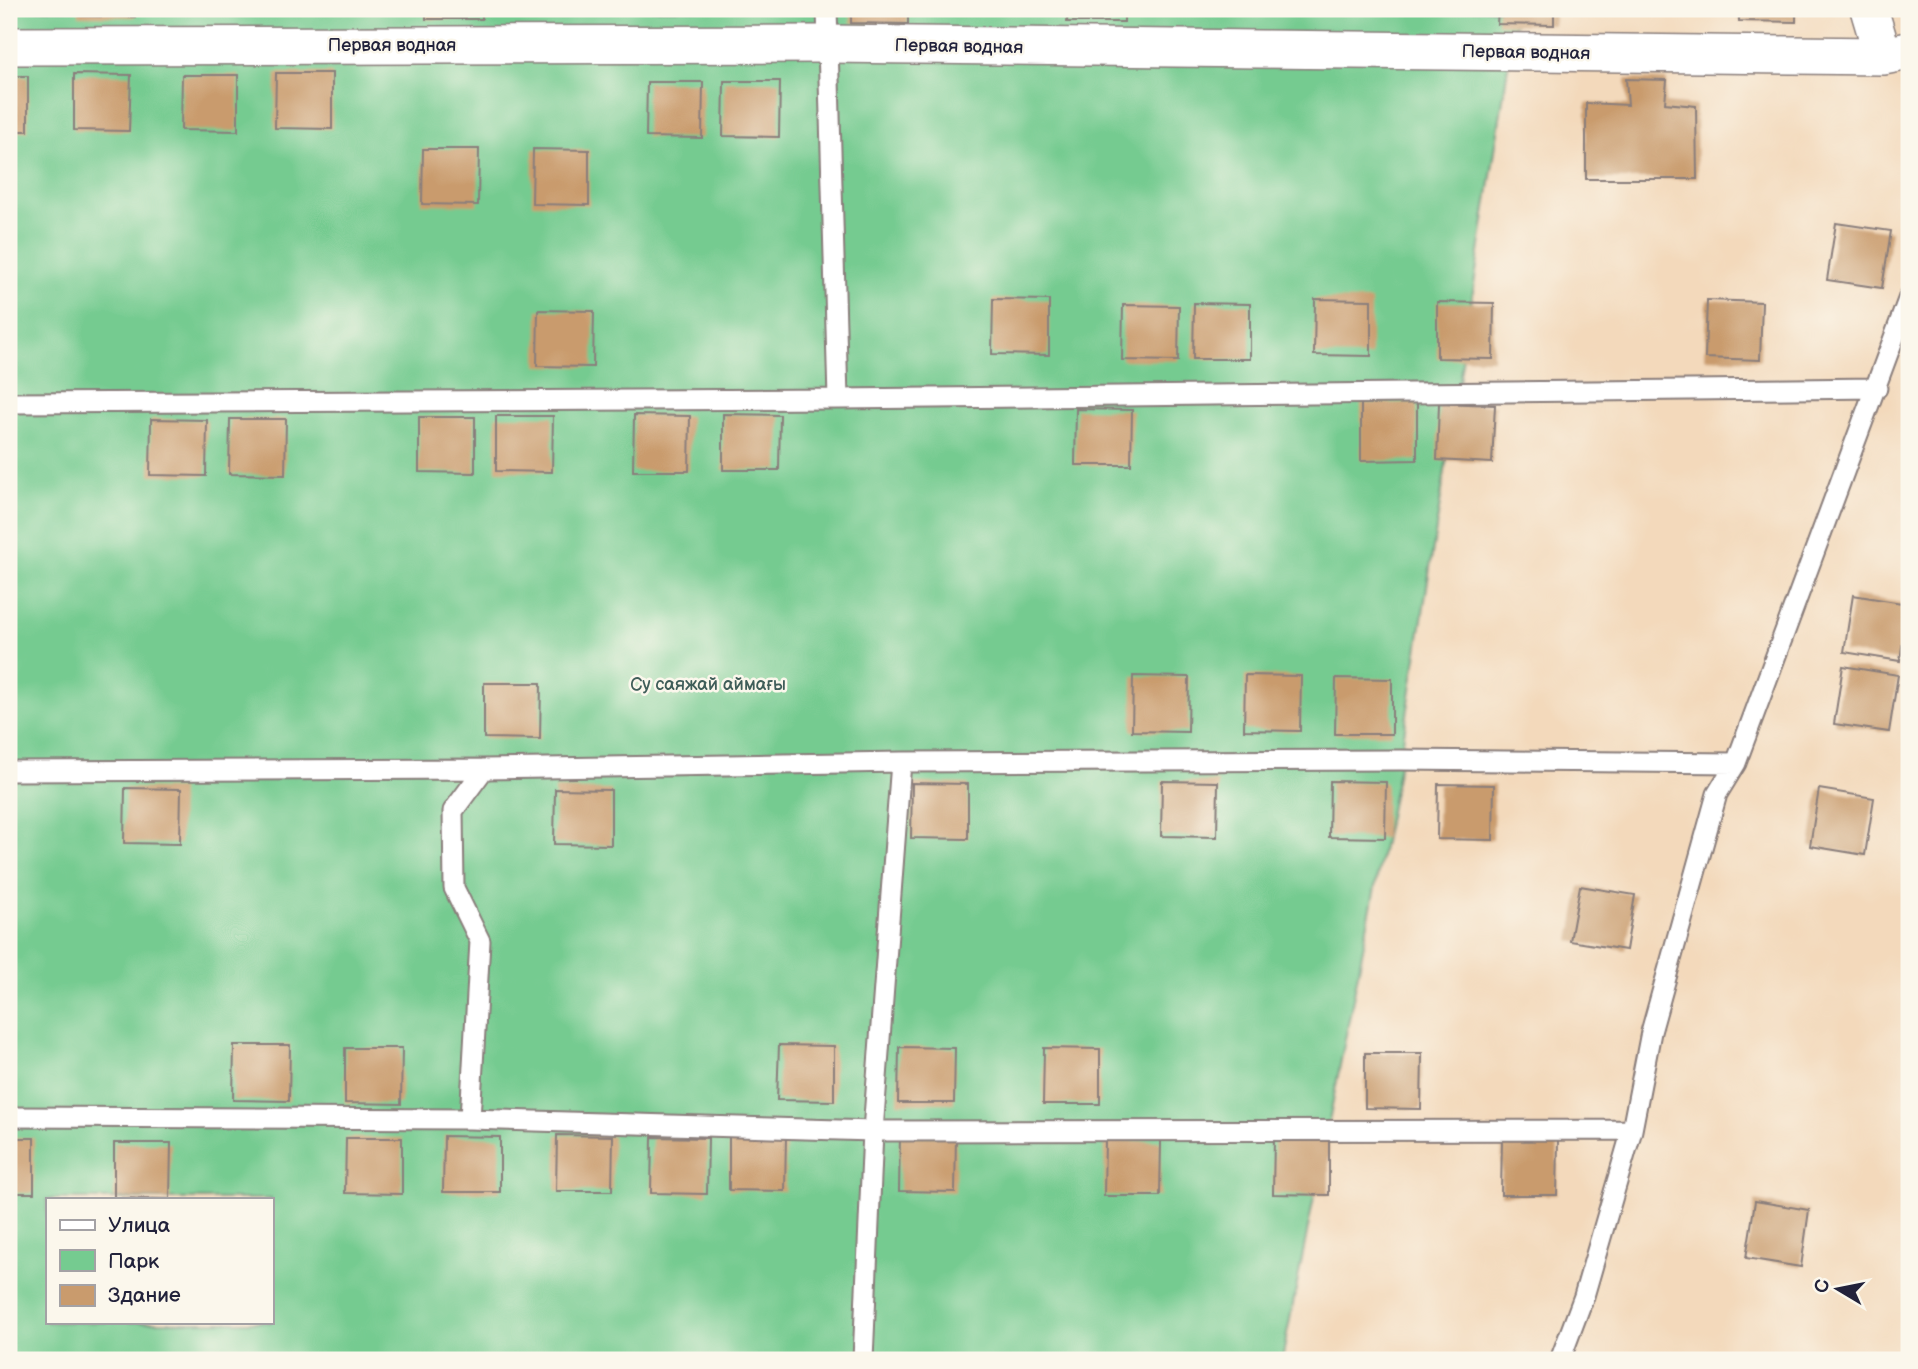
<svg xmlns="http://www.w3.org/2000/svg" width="1918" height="1369" viewBox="0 0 1918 1369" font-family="'Balsamiq Sans',sans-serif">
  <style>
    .green { fill: #75cb90; stroke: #4c7666; stroke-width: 2; fill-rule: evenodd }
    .building { fill: #c99b6d }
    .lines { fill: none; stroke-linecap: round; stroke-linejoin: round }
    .service-casing { stroke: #8a7e7b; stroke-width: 23 }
    .minor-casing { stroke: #8a7e7b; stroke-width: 40 }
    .service { stroke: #fff; stroke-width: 19 }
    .minor { stroke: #fff; stroke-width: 37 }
    .labels { text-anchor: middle; stroke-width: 5; stroke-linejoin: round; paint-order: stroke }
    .street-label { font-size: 18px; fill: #22223b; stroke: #fbf7ec }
    .park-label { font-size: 18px; fill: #3f5d59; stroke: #fbf7ec }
  </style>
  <rect width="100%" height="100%" fill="#fbf7ec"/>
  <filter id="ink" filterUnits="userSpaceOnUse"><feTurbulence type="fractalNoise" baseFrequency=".0143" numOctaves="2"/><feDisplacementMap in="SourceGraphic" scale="14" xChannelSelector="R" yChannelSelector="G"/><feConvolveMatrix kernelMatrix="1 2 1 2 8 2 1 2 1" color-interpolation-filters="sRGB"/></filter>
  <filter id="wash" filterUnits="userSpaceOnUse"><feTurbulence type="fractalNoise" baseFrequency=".00686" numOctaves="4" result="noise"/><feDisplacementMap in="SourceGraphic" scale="28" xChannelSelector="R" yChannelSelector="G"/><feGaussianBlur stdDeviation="1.57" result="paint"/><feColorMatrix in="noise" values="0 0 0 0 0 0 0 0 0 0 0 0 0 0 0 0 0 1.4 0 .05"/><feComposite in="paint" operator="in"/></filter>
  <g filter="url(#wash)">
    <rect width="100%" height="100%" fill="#f3d9bb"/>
    <path class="green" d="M9 9H1517L1400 760 1282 1360H9ZM47 1199H271V1322H47Z"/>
    <g id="blocks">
      <path class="building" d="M79 9H135V17L79 16Z
        M426 9H482V19H426Z
        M851 9H908V24L851 23Z
        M1068 9H1124V22H1067Z
        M1498 9H1554V25L1497 24Z
        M1739 9H1796V22L1739 21Z
        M276 73H332V129L275 128Z
        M74 74 131 75 129 131 74 130Z
        M182 75H238V131L181 130Z
        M9 76H28V131H9Z
        M1626 79 1667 80 1665 103 1696 106 1697 179H1586V103L1628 105Z
        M724 81H780L779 137 723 136Z
        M647 82H703L702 138 646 137Z
        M423 149H479L478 205 422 204Z
        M533 149 589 150V205L532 204Z
        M1836 223 1891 231 1882 288 1827 280Z
        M993 299 1049 300V355L992 354Z
        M1315 299 1371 300V356L1314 355Z
        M1707 300 1762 302 1760 360 1705 358Z
        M1437 302 1494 303 1493 359 1437 358Z
        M1194 303 1250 304V359H1193Z
        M1123 305 1179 306 1178 361 1122 360Z
        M538 310 594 311 593 367 537 366Z
        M1361 403H1417V460L1361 461Z
        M1439 403 1495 405 1492 463 1437 460Z
        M1076 409 1132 410 1131 465H1075Z
        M723 414 780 415 779 470H723Z
        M634 415 690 416 689 471H633Z
        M496 416H553L552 472 496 471Z
        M419 417H475V473L419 472Z
        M151 419 207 420 206 476 150 475Z
        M230 419H286L285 475 229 474Z
        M1853 595 1908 604 1900 661 1844 652Z
        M1843 666 1898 675 1889 732 1834 724Z
        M1245 675 1301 676 1300 731 1244 730Z
        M1133 676 1189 677 1188 732 1132 731Z
        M1336 678 1392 679V734H1335Z
        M484 683H541L540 739 484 738Z
        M1162 781 1218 782 1217 837 1161 836Z
        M1330 781 1386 782 1385 838 1329 837Z
        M912 783 968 784V839L911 838Z
        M1438 784 1494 785 1493 840 1437 839Z
        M125 788 181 789 180 844 124 843Z
        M555 789 611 790V845L554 844Z
        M1819 789 1874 798 1865 855 1810 846Z
        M1580 886 1635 895 1626 950 1570 941Z
        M234 1045H290L289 1101 233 1100Z
        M779 1045 834 1046V1101L777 1100Z
        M899 1047 955 1048 954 1103H898Z
        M345 1048H402L401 1104 345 1103Z
        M1044 1048 1100 1049V1104H1043Z
        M1365 1053H1422L1421 1109 1365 1108Z
        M729 1134 786 1135 785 1191 729 1190Z
        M557 1135 613 1136 612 1191H556Z
        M900 1135 956 1136 955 1192 899 1191Z
        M444 1136 500 1137V1192H443Z
        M652 1137 708 1138 707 1194 651 1193Z
        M9 1138H34V1193H9Z
        M346 1138H402V1194L345 1193Z
        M1274 1138 1329 1139V1195L1273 1194Z
        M1502 1139 1558 1140 1557 1195H1501Z
        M1105 1140 1161 1141 1160 1196H1104Z
        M114 1143H171L170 1199 114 1198Z
        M1755 1201 1809 1210 1801 1267 1746 1258Z"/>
    </g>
  </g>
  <g filter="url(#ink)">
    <use href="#blocks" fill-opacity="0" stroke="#8a7e7b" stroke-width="2"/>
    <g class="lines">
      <defs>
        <path id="service" d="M827 9 838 399
          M9 403 838 399 1877 388
          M9 771 484 769 901 762 1400 760 1736 763
          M9 1117 470 1119 873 1131 1632 1130
          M470 1119 480 941 454 888 453 811 484 769
          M863 1360 873 1131 901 762
          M1560 1360 1584 1296 1632 1130 1651 1032 1717 794 1736 763 1909 297"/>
        <path id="minor" d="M1869 9 1883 56
          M9 46 827 44 1883 56 1909 51"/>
      </defs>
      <use href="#service" class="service-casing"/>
      <use href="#minor" class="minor-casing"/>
      <use href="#service" class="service"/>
      <use href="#minor" class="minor"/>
    </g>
  </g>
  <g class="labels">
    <g class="street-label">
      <text x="392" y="51">Первая водная</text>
      <text transform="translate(959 46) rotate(1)" y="6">Первая водная</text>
      <text transform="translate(1526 52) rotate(1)" y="6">Первая водная</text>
    </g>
    <g class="park-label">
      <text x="708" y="690">Су саяжай аймағы</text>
    </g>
  </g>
  <rect width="1918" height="1369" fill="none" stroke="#fbf7ec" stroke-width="35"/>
  <rect x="46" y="1198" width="228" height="126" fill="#fbf7ec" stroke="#a4a2a5" stroke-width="2"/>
  <rect x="60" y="1220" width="35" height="10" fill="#ffffff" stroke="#a4a2a5" stroke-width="2"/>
  <text x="108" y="1232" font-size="21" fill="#22223b">Улица</text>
  <rect x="60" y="1250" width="35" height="21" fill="#75cb90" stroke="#a4a2a5" stroke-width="2"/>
  <text x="108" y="1268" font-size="21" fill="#22223b">Парк</text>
  <rect x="60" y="1285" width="35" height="21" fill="#c99b6d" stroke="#a4a2a5" stroke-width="2"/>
  <text x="108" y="1302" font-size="21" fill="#22223b">Здание</text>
  <g transform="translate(1838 1289) rotate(280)" stroke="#fbf7ec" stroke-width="5" paint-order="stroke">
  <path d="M0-5L12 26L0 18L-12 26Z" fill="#22223b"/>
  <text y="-10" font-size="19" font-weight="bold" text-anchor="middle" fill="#22223b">С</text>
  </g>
</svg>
